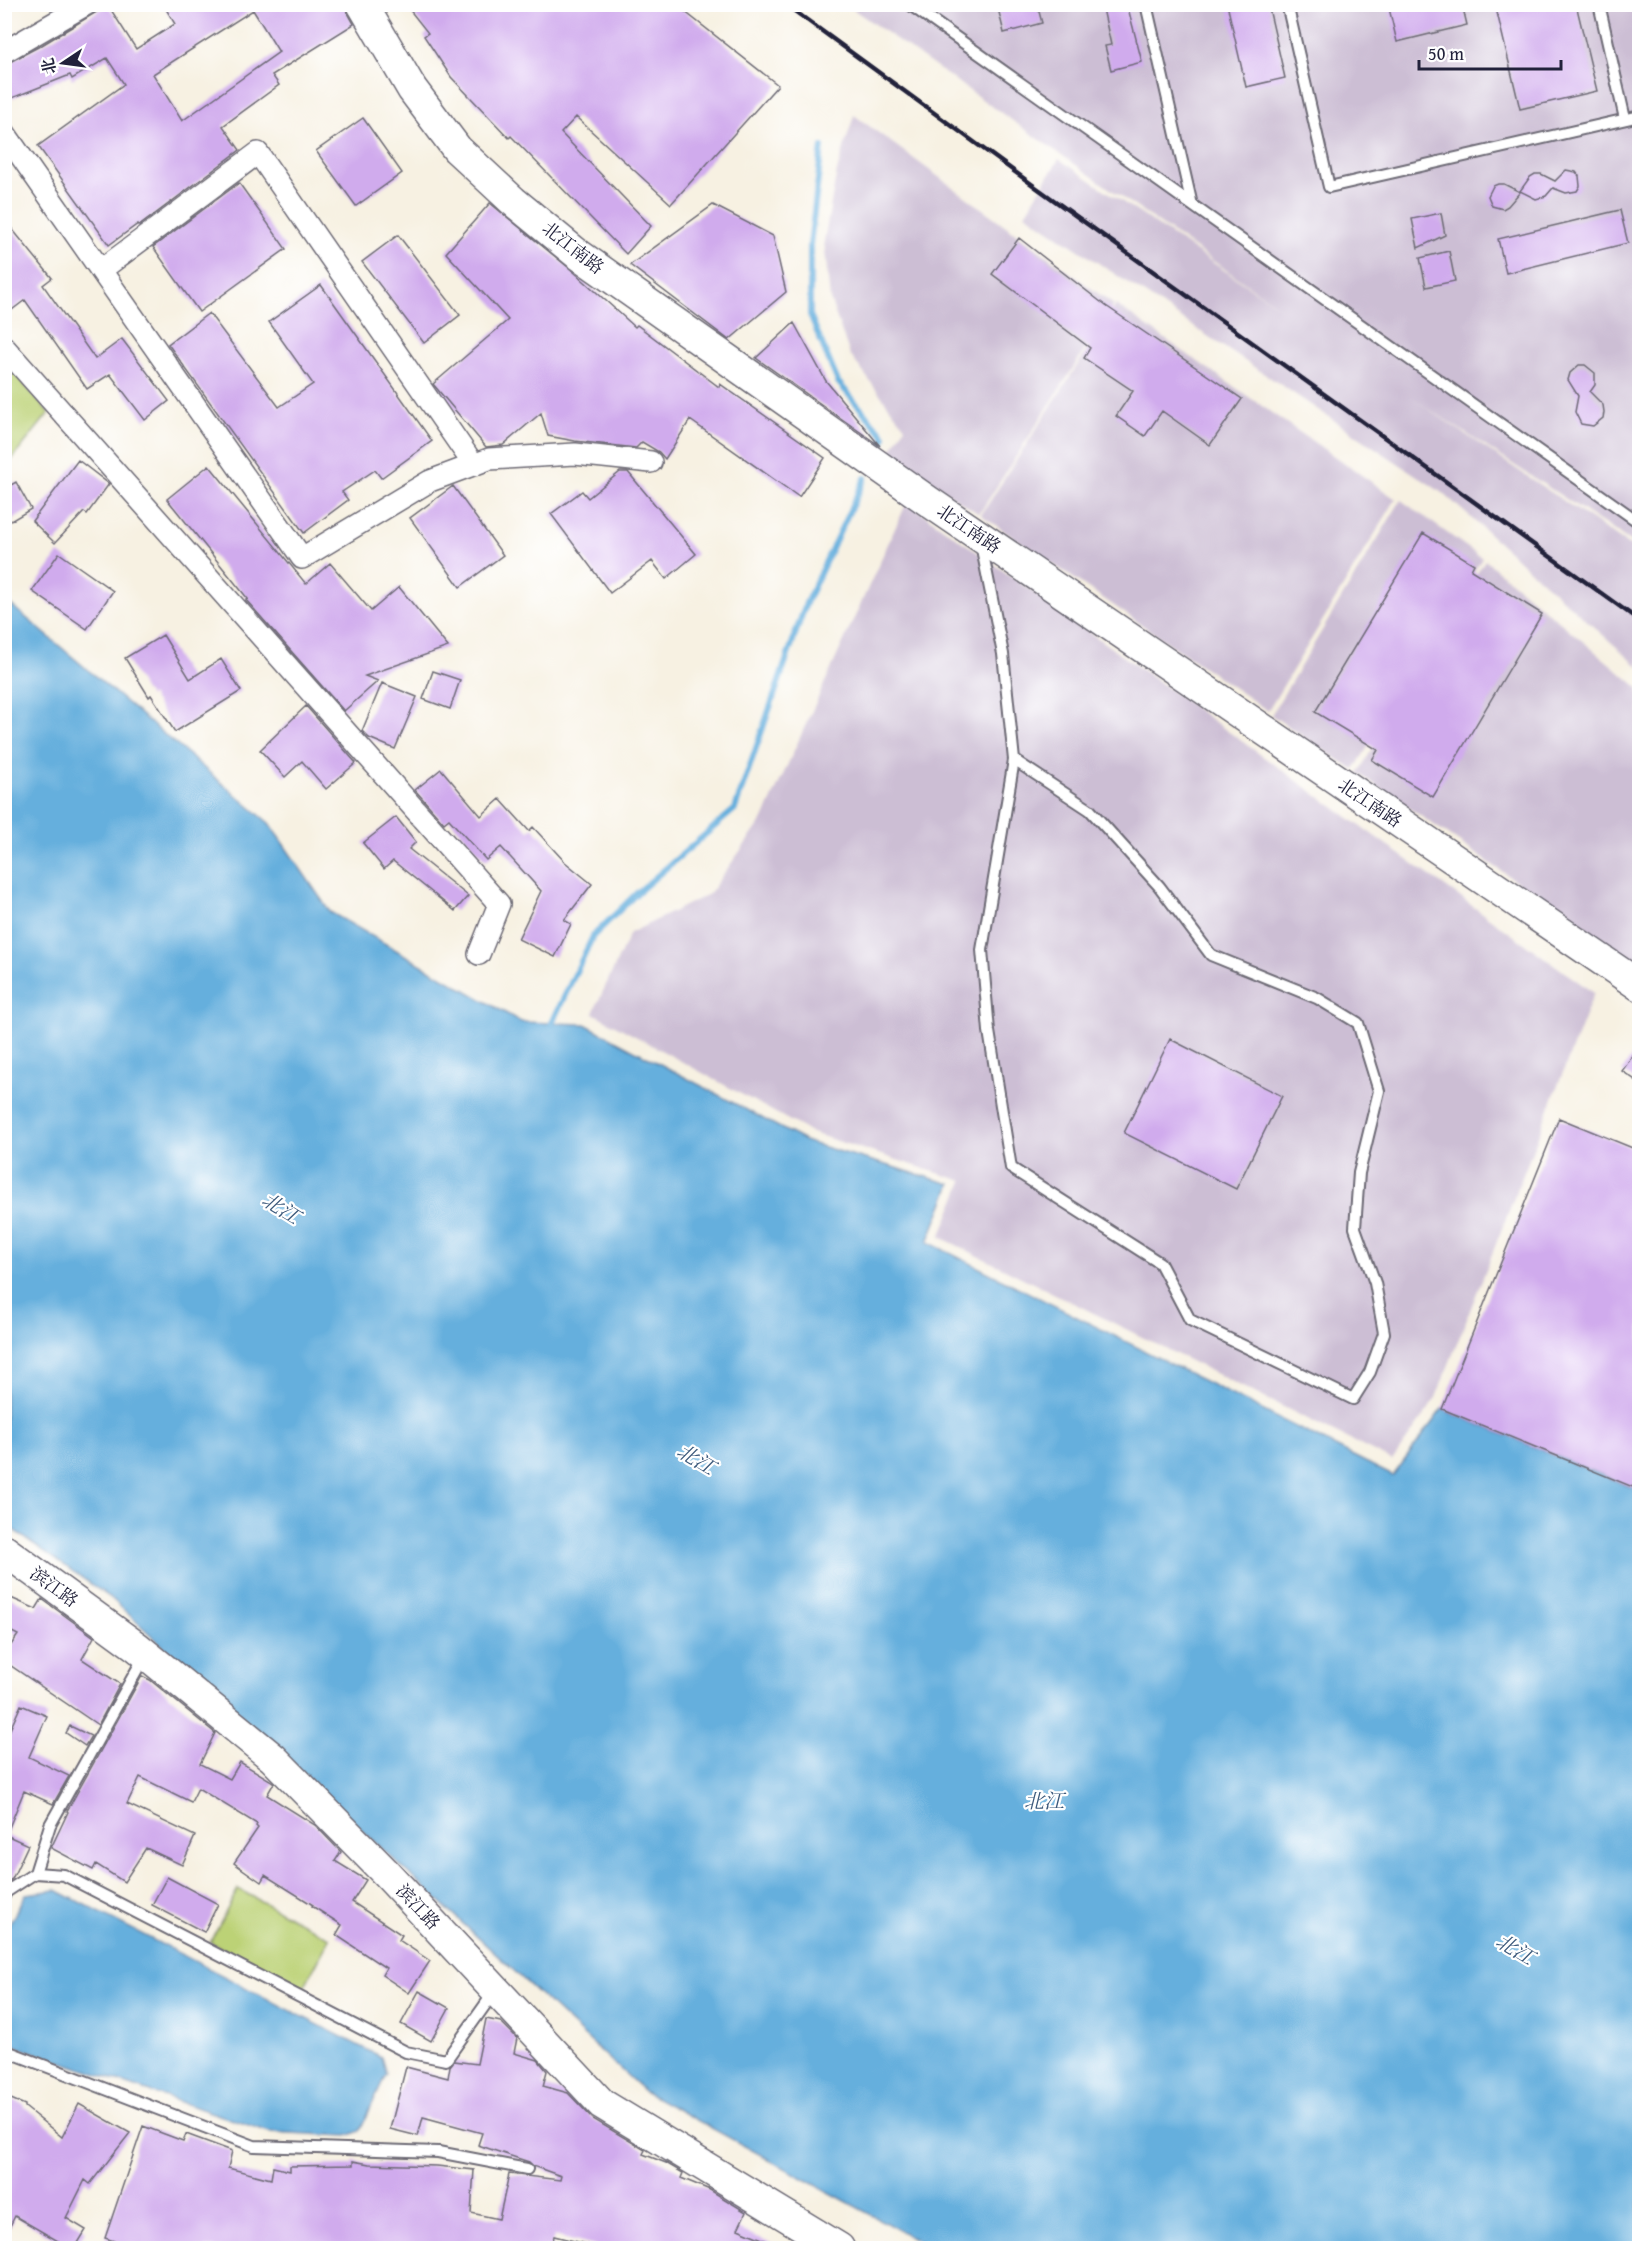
<svg xmlns="http://www.w3.org/2000/svg" width="1644" height="2253" viewBox="0 0 1644 2253" font-family="'Gentium Book Plus','Noto Serif SC',serif">
  <style>
    .industrial { fill: #ccbed4 }
    .green { fill: #bcd276; stroke: #6f7a58; stroke-width: 1.5 }
    .water { fill: #65afdd; stroke: #44688c; stroke-width: 1.5 }
    .lines { fill: none; stroke-linecap: round; stroke-linejoin: round }
    .stream { stroke: #65afdd; stroke-width: 6 }
    .building { fill: #d0abed; fill-rule: evenodd }
    .lane-casing { stroke: #6d6a75; stroke-width: 14 }
    .street-casing { stroke: #6d6a75; stroke-width: 24 }
    .secondary-casing { stroke: #6d6a75; stroke-width: 33 }
    .lane { stroke: #fff; stroke-width: 10 }
    .street { stroke: #fff; stroke-width: 21 }
    .secondary { stroke: #fff; stroke-width: 30 }
    .rail { stroke: #22223b; stroke-width: 4.5 }
    .labels { text-anchor: middle; stroke-width: 4.5; stroke-linejoin: round; paint-order: stroke }
    .street-label { font-size: 18px; fill: #22223b; stroke: #fff }
    .water-label { font-size: 20px; font-style: italic; fill: #3d5a7c; stroke: #fff }
  </style>
  <rect width="100%" height="100%" fill="#fff"/>
  <filter id="ink" filterUnits="userSpaceOnUse"><feTurbulence type="fractalNoise" baseFrequency=".0167" numOctaves="2"/><feDisplacementMap in="SourceGraphic" scale="12" xChannelSelector="R" yChannelSelector="G"/><feConvolveMatrix kernelMatrix="1 2 1 2 8 2 1 2 1" color-interpolation-filters="sRGB"/></filter>
  <filter id="wash" filterUnits="userSpaceOnUse"><feTurbulence type="fractalNoise" baseFrequency=".008" numOctaves="4" result="noise"/><feDisplacementMap in="SourceGraphic" scale="24" xChannelSelector="R" yChannelSelector="G"/><feGaussianBlur stdDeviation="1.35" result="paint"/><feColorMatrix in="noise" values="0 0 0 0 0 0 0 0 0 0 0 0 0 0 0 0 0 1.4 0 .05"/><feComposite in="paint" operator="in"/></filter>
  <g filter="url(#wash)">
    <rect width="100%" height="100%" fill="#f7f1e2"/>
    <path class="industrial" d="M847 5H1639V547L1409 396 1639 552V667L1444 494 1025 214 1059 159 1286 312Z
      M854 115 1114 305 979 514 889 454 905 427 850 355 830 299 824 241 837 171Z
      M1116 305 1396 499 1268 711 981 515Z
      M1401 500 1482 558 1354 770 1271 715Z
      M907 502 1594 993 1435 1400 1392 1461 940 1237 963 1181 812 1133 593 1013 630 933 709 894 762 821Z
      M1485 560 1639 688V965L1358 773Z"/>
    <path class="green" d="M4 361 49 413 5 468H4Z
      M238 1889 330 1938 302 1991 210 1942Z"/>
    <path class="water" d="M4 599 269 823 330 912 521 1022 585 1024 807 1142 951 1184 928 1242 1393 1476 1442 1409 1639 1490V2248H932L645 2092 112 1599 5 1524Z
      M56 1890 381 2057 386 2074 360 2131 347 2136 269 2132 9 2044 4 2040 5 1932 26 1894Z"/>
    <g class="lines">
      <path class="stream" d="M822 147 810 245V315L838 382 885 437 880 447
        M549 1029 593 936 637 893 735 809 806 603 865 478"/>
    </g>
    <g id="blocks">
      <path class="building" d="M163 4H343L354 24 272 75 279 85 223 126 240 150 139 226 138 224 109 245 38 146 124 84 107 58 72 79 70 75 12 98 4 80V65L42 45 108 5 136 49 175 24ZM253 10 279 52 182 121 153 74Z
        M405 4H675L778 85 671 204 576 117 561 133 651 226 626 254 511 136 509 138 451 77 424 36 428 33Z
        M997 4H1037L1042 23 1004 33Z
        M1102 4H1127L1142 62 1111 70 1105 46 1111 45Z
        M1227 4H1268L1285 78 1246 87Z
        M1388 4H1462L1467 25 1397 42Z
        M1495 4H1576L1597 91 1520 109Z
        M363 118 402 173 356 206 316 151Z
        M1566 170 1576 172 1579 176 1580 186 1577 191 1566 193 1553 188 1546 196 1536 199 1520 191 1530 177 1535 174H1541L1555 181Z
        M239 183 286 249 199 312 153 247Z
        M1498 184H1504L1520 192 1508 206 1503 209 1492 206 1488 196 1493 186Z
        M490 203 574 272 635 327 637 325 719 387 720 384 825 458 799 497 690 420 665 459 659 452 642 442 636 448 575 441 548 436 541 413 503 445 486 447 433 384 508 320 446 253Z
        M713 205 773 236 786 292 729 340 630 265Z
        M1620 210 1628 243 1506 273 1498 239Z
        M1441 213 1445 235 1418 248 1412 219Z
        M4 219 52 278 43 285 95 359 122 339 169 401 145 420 110 374 87 389 25 300 4 316Z
        M398 235 460 315 424 343 362 262Z
        M1019 238 1106 306 1242 399 1210 445 1162 411 1145 436 1116 416 1133 391 1084 358 1090 348 992 274Z
        M1449 251 1455 281 1426 287 1420 258Z
        M321 285 432 441 381 478 375 470 342 492 348 500 304 533 168 344 209 313 279 407 313 384 269 322Z
        M794 323 826 381 880 446 756 358Z
        M1579 365H1585L1595 373V385L1590 392 1603 405 1604 412 1603 418 1593 426 1581 424 1575 412 1578 396 1568 380 1570 373Z
        M78 460 109 484 87 514 84 512 55 543 32 521Z
        M209 465 306 584 330 563 371 611 399 587 448 647 365 676 378 681 344 711 246 600 248 599 167 499Z
        M620 472H628L696 554 666 579 652 561 610 593 551 514 582 491 588 498Z
        M16 482 31 509 4 525V489Z
        M453 486 503 555 460 587 410 518Z
        M1423 533 1474 564 1471 570 1542 614 1433 797 1372 760 1378 750 1315 712Z
        M59 553 113 591 87 629 32 591Z
        M163 635 190 679 221 659 241 691 175 732 151 695 149 697 125 658Z
        M433 671 460 680 450 709 423 699Z
        M382 683 417 697 395 749 369 738 362 731Z
        M306 706 356 763 326 789 302 761 285 777 260 750Z
        M441 769 481 816 500 799 529 831 533 827 565 862 592 884 564 920 571 924 555 957 518 939 541 891 501 847 486 860 449 819 444 823 415 790Z
        M396 817 416 842 409 849 468 896 455 911 393 861 384 869 363 843Z
        M1170 1039 1282 1096 1236 1189 1124 1133Z
        M1640 1045V1083L1622 1071Z
        M1559 1118 1640 1151V1490L1442 1409Z
        M4 1595 36 1609 42 1599 94 1637 82 1659 120 1684 98 1725 4 1661V1655L18 1635 4 1628Z
        M142 1676 150 1680 215 1733 200 1764 230 1779 240 1762 270 1780 274 1783 267 1795 315 1825 341 1852 335 1861 366 1880 352 1902 402 1935 399 1940 430 1961 409 1993 382 1975 386 1968 336 1935 342 1925 312 1906 313 1905 265 1875 261 1882 234 1863 258 1828 256 1826 257 1824 198 1788 191 1802 140 1777 127 1804 195 1836 182 1865 146 1848 124 1882 96 1864 93 1870 51 1848 68 1812 67 1811Z
        M21 1705 47 1716 29 1757 69 1776 53 1804 24 1791 6 1835 28 1845 12 1879 4 1884V1743Z
        M70 1726 91 1736 85 1746 66 1733Z
        M167 1877 218 1904 204 1932 152 1905Z
        M419 1991 449 2008 431 2041 401 2024Z
        M486 2019 501 2022 517 2038 514 2053 538 2060 547 2071 543 2086 568 2093 593 2119 645 2150 643 2154 666 2163 683 2173 681 2178 710 2190 746 2212 738 2229 784 2248H602L554 2236 551 2248H135L105 2238 143 2126 183 2141 186 2134 232 2151 228 2168 271 2179 273 2167 290 2171V2166L353 2165V2161L369 2164 437 2166 474 2170 471 2213 499 2219 509 2174 560 2180 561 2176 533 2166 529 2162 478 2145 482 2133 423 2117 418 2136 390 2129 406 2067 448 2078 450 2066 454 2061 477 2064Z
        M4 2096 25 2105V2107L62 2137 79 2104 130 2133 90 2184 85 2180 66 2218 86 2230 75 2248H70L15 2216 4 2238Z"/>
    </g>
  </g>
  <g filter="url(#ink)">
    <use href="#blocks" fill-opacity="0" stroke="#6d6a75" stroke-width="1.5"/>
    <g class="lines">
      <defs>
        <path id="lane" d="M909 4 1640 523
          M1146 4 1192 205
          M1287 4 1329 187 1640 116
          M1599 4 1625 119
          M981 544 1003 654 1014 760 982 950 989 1031 1011 1168 1160 1263 1190 1320 1353 1399 1370 1372 1384 1333 1375 1283 1355 1228 1359 1173 1379 1091 1358 1023 1317 998 1211 955 1159 886 1090 810 1014 760
          M35 1873 50 1825 144 1657
          M4 1896 6 1892 35 1873 64 1875 406 2052 446 2060 495 1991
          M4 2050 254 2146 438 2152 527 2169"/>
        <path id="street" d="M4 52 87 4
          M4 132 302 558 430 481 489 459 575 454 651 462
          M101 270 258 153 474 465
          M4 347 499 904 479 954"/>
        <path id="secondary" d="M362 4 412 89 457 149 513 201 575 252 928 501 1640 986
          M4 1550 137 1647 273 1758 386 1873 602 2104 839 2248"/>
      </defs>
      <use href="#lane" class="lane-casing"/>
      <use href="#street" class="street-casing"/>
      <use href="#secondary" class="secondary-casing"/>
      <use href="#lane" class="lane"/>
      <use href="#street" class="street"/>
      <use href="#secondary" class="secondary"/>
      <path class="rail" d="M785 4 1037 188 1640 621"/>
    </g>
  </g>
  <g class="labels">
    <g class="street-label">
      <text transform="translate(573 248) rotate(38)" y="6">北江南路</text>
      <text transform="translate(969 529) rotate(34)" y="6">北江南路</text>
      <text transform="translate(1370 803) rotate(34)" y="6">北江南路</text>
      <text transform="translate(54 1587) rotate(36)" y="6">滨江路</text>
      <text transform="translate(418 1907) rotate(47)" y="6">滨江路</text>
    </g>
    <g class="water-label">
      <text transform="translate(281 1208) rotate(32)" y="7">北江</text>
      <text transform="translate(696 1459) rotate(31)" y="7">北江</text>
      <text x="1044" y="1808">北江</text>
      <text transform="translate(1515 1949) rotate(31)" y="7">北江</text>
    </g>
  </g>
  <rect width="1644" height="2253" fill="none" stroke="#fff" stroke-width="24"/>
  <g transform="translate(63 63) rotate(257)" stroke="#ffffff" stroke-width="4.5" paint-order="stroke">
  <path d="M0-4.5L10 22L0 15L-10 22Z" fill="#22223b"/>
  <text y="-9" font-size="16" font-weight="bold" text-anchor="middle" fill="#22223b">北</text>
  </g>
  <path d="M1419 60v9h142v-9" fill="none" stroke="#22223b" stroke-width="3"/>
  <text x="1428" y="60" font-size="18" fill="#22223b" stroke="#ffffff" stroke-width="4.5" paint-order="stroke">50 m</text>
</svg>
